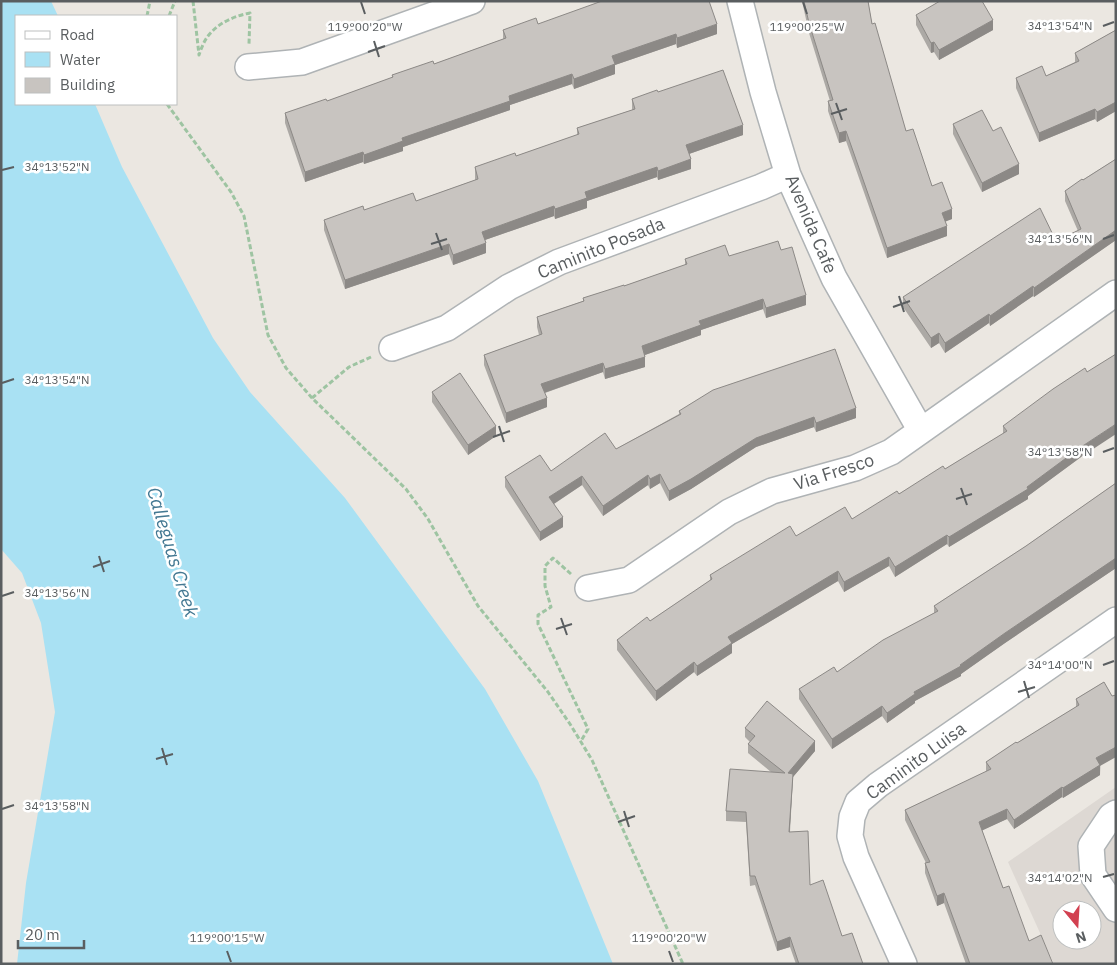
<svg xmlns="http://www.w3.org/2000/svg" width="1117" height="965" viewBox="0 0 1117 965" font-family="'IBM Plex Sans',sans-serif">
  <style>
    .education { fill: #ddd8d3; fill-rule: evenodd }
    .water { fill: #a9e1f3 }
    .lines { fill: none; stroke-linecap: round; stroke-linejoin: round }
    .minor-casing { stroke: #afb3b5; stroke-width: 28 }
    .path { stroke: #9ec4a2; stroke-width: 3; stroke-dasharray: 5 2.5; stroke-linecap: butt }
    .minor { stroke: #fff; stroke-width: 25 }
    .wall { fill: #aca9a5 }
    .shaded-wall { fill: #8c8986 }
    .building { fill: #c8c4c0; stroke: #8c8986 }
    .ticks { fill: none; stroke: #5a5e60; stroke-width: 2 }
    .labels { text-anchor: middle; stroke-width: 5; stroke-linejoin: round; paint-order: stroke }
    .street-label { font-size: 18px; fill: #5a5e60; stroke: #fff }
    .water-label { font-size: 19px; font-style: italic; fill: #437892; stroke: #fff }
    .ticks-label { font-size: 12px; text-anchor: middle; fill: #5a5e60; stroke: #fff; stroke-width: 5; stroke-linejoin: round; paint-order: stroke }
  </style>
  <rect width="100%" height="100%" fill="#ebe7e1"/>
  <path class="education" d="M1116 787V964H1054L1008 862ZM1062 910H1092V940H1062Z"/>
  <path class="water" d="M1 1H51L58 16H16V104H95L122 167 213 338 250 392 345 498 485 689 538 781 613 964H17L26 883 55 712 41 623 22 573 1 549Z"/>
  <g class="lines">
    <defs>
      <path id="minor" d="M740 1 763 92 788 175 834 278 921 431
        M248 67 302 62 472 1
        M392 348 447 328 509 287 559 262 761 187 788 175
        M588 588 629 580 729 512 772 491 855 468 891 452 1116 293
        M1116 813 1111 816 1091 846 1093 875 1116 909
        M904 964 856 857 850 836 852 817 858 802 878 785 1116 620"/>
    </defs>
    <use href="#minor" class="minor-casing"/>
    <path class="path" d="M193 1 199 55C201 49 204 41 208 36 218 23 234 16 250 13L249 44
      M147 16 150 1
      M169 16 175 1
      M167 104 231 192 244 216 268 335 286 368 312 398 406 489 428 519 478 606 548 692 570 724 592 760 683 964
      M312 398 349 367 371 357
      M571 574 553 558 545 566V586L551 607 538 615V624L588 729 581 741"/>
    <use href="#minor" class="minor"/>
  </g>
  <path class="wall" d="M802 1H868L872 24 906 131 932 186 952 219 945 221 947 236 887 258 846 141 839 143 828 111V101H830L809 33Z
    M916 15 993 30 939 60 934 52 931 53 916 25Z
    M538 24 717 34 677 48 676 44 615 65V74L574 89 572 84 510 105V110L403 147V151L364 164 363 162 305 182 285 123V113L327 101 392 78V75L434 64 503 39V30Z
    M1116 30V111L1097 122 1095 119 1039 142 1016 88V78L1046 76 1075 62V53Z
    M658 92 743 135 689 154 691 169 658 180 657 177 587 201V208L555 219 554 216 485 240 486 253 453 265 449 254 345 289 324 230V220L364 210 416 201 475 180V167L516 156 577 135V128L632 110V99Z
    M953 124 993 131 1019 174 982 192 953 134Z
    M1116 159V240L1034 297 1033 296 990 326 989 323 945 353 939 343 931 348 903 307V297L1056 241 1078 231 1065 201V191Z
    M781 250 806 305 766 318 763 309 701 330V335L645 355V367L605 379 603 372 545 393 547 407 506 423 484 365V355L539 335 537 327V317L583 301V298L624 286 685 265V259L729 256Z
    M432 392 496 436 468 455 432 402Z
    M679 411 856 418 816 432 814 427 756 447 691 489 669 501 660 483 650 489 648 485 603 516 582 485 554 504 563 527 540 541 505 487V477L551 471 616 449 679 414Z
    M1003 426 1081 457 1028 496V499L949 547 947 544 895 577 889 566 844 592 838 581 732 644V653L697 676 694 672 656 701 617 650V640L650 621 710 581V575L796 536 852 519 945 469 1003 434Z
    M1116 483V568L1005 643 961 674V676L915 701V703L887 723 882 716 832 749 799 699V689L837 672 934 613V606L1026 546Z
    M1104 682 1100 775 1063 798 1062 797 1014 829 1007 819 982 830 1003 888 1029 941 1053 964H966L944 903 937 906 925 873V863H926L905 820V810L986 772V762L1076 707V699Z
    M745 728 815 751 793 777 790 832 810 885 842 936 863 964H796L790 947 777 951 755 885 750 886 746 822 726 821V811L771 772 748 753V744L750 742 745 737Z"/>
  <path class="shaded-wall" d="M993 20V30L939 60V50Z
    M717 24V34L677 48V38Z
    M676 34V44L615 65V74L574 89V79L612 56Z
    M934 42V52L931 53V43Z
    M572 74V84L510 105V110L403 147V151L364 164V155L402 138 509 96Z
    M1116 102V111L1097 122V112Z
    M1095 109V119L1039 142V133Z
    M743 125V135L686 155V145Z
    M846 131V141L839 143V133Z
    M363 152V162L305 182V172Z
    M691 159V169L658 180V171Z
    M1019 164V174L982 192V183Z
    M657 167V177L587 201V208L555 219V209L585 192Z
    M554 206V216L482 241V232Z
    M952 209V219L942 223V213Z
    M947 226V236L887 258V248Z
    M1116 230V240L1034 297V288Z
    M486 243V253L453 265V255Z
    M449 244V254L345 289V280Z
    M1033 286V296L990 326V316Z
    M806 295V305L766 318V308Z
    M763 299V309L701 330V335L642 356V346L699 321Z
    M989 314V323L945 353V343Z
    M939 333V343L931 348V338Z
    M645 357V367L605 379V369Z
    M603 363V372L541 394V384Z
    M547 398V407L506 423V413Z
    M856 408V418L816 432V423Z
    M814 417V427L756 447 691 489 669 501V491L756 438Z
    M1116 424V434L1081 457 1028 496V499L949 547V537L1027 487 1081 447Z
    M496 426V436L468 455V445Z
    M660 474V483L650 489V479Z
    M648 475V485L603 516V506Z
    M582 476V485L549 507V497Z
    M563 517V527L540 541V532Z
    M947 535V544L895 577V567Z
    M889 557V566L844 592V582Z
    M1116 558V568L1005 643 961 674V676L915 701V703L887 723V713L914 692 960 665 1005 633Z
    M838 571V581L732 644V653L697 676V666L728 637Z
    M694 662V672L656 701V691Z
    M882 706V716L832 749V739Z
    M815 741V751L793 777 789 841 788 773Z
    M1116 747V757L1100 766V775L1063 798V788L1096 758Z
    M1062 787V797L1014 829V820Z
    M1007 809V819L979 832V822Z
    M944 893V903L937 906V896Z
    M790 937V947L777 951V942Z"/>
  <path class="building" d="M602 1H709L717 24 677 38 676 34 612 56 615 64 574 79 572 74 509 96 510 101 402 138 403 141 364 155 363 152 305 172 285 113 326 99 327 101 393 77 392 75 433 61 434 64 506 38 503 30 536 18 538 24Z
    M804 1H868L872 24 875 23 906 131 913 129 932 186 942 182 952 209 942 213 947 226 887 248 846 131 839 133 828 101 833 100 809 23Z
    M940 1H982L993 20 939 50 934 42 931 43 916 15Z
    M1116 30V102L1097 112 1095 109 1039 133 1016 78 1042 66 1046 76 1079 61 1075 53Z
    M723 70 743 125 686 145 691 159 658 171 657 167 585 192 587 198 555 209 554 206 482 232 486 243 453 255 449 244 345 280 324 220 363 206 364 210 413 193 416 201 478 179 475 167 515 153 516 156 579 134 577 128 635 109 632 99 657 90 658 92Z
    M982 110 993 131 1001 127 1019 164 982 183 953 124Z
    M1116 159V230L1034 288 1033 286 990 316 989 314 945 343 939 333 931 338 903 297 1040 208 1056 241 1081 229 1065 191 1082 179 1083 180Z
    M778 241 781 250 792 247 806 295 766 308 763 299 699 321 701 325 642 346 645 357 605 369 603 363 541 384 547 398 506 413 484 355 542 334 537 317 584 301 583 298 624 285V286L687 264 685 259 725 245 729 256Z
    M835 349 856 408 816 423 814 417 756 438 691 479 669 491 660 474 650 479 648 475 603 506 582 476 549 497 563 517 540 532 505 477 540 455 551 471 605 433 616 449 681 414 679 411 713 390Z
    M1116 354V424L1081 447 1027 487 1028 489 949 537 947 535 895 567 889 557 844 582 838 571 728 637 732 643 697 666 694 662 656 691 617 640 647 617 650 621 712 579 710 575 790 526 796 536 845 507 852 519 897 491 899 494 943 466 945 469 1007 431 1003 426 1053 389 1085 368 1087 372Z
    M460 373 496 426 468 445 432 392Z
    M1116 483V558L1005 633 960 665 961 666 914 692 915 694 887 713 882 706 832 739 799 689 834 667 837 672 883 640 938 611 934 606 1026 546Z
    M1104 682 1112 696 1116 695V747L1096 758 1100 765 1063 788 1062 787 1014 820 1007 809 979 822 1003 888 1009 886 1029 941 1041 935 1053 964H970L944 893 937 896 925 863 930 862 905 810 991 769 986 762 1016 742 1017 743 1079 705 1076 699Z
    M767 701 815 741 788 773 793 774 789 832 808 831 810 885 823 880 842 936 852 933 863 964H799L790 937 777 942 755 876H750L746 812 726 811 730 769 785 773 748 744 755 736 745 728Z"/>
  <path class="ticks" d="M361 2 365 14M803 2 807 14M1103 26 1114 22M374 41 379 57M368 52 385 46M836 103 842 120M831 114 847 109M2 170 14 167M436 233 442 250M1103 239 1114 235M431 244 447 239M899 296 904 312M893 307 910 301M2 383 14 379M499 426 504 442M493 437 510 431M1103 452 1114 448M961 488 967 505M956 499 972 494M99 556 104 572M93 567 110 561M2 596 14 592M561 618 567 635M556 629 572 624M1103 665 1114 661M1024 681 1029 698M1018 692 1035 687M162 748 167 765M156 759 173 754M2 809 14 805M624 811 629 827M618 822 635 816M1103 877 1114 874M227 951 231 962M669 951 673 962"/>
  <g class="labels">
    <g class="street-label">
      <text transform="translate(811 224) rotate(67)" y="6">Avenida Cafe</text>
      <text transform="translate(601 248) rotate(-22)" y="6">Caminito Posada</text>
      <text transform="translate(834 472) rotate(-18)" y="6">Via Fresco</text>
      <text transform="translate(916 761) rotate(-36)" y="6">Caminito Luisa</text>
    </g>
    <g class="water-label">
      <text transform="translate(173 552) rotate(73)" y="7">Calleguas Creek</text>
    </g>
  </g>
  <g class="ticks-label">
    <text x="1060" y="30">34°13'54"N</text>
    <text x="365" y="31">119°00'20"W</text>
    <text x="807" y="31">119°00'25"W</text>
    <text x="57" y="171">34°13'52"N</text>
    <text x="1060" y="243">34°13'56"N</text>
    <text x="57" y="384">34°13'54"N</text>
    <text x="1060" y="456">34°13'58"N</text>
    <text x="57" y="597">34°13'56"N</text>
    <text x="1060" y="669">34°14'00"N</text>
    <text x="57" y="810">34°13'58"N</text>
    <text x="1060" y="882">34°14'02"N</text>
    <text x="227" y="942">119°00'15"W</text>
    <text x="669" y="942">119°00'20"W</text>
  </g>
  <rect width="1117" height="965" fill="none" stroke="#5a5e60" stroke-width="5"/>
  <rect x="15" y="15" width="162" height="90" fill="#ffffff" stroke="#bdbfbf"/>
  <rect x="25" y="31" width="25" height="8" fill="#ffffff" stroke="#bdbfbf"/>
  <text x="60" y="40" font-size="15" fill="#5a5e60">Road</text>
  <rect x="25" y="52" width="25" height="15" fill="#a9e1f3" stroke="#bdbfbf"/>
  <text x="60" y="65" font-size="15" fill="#5a5e60">Water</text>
  <rect x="25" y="78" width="25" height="15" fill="#c8c4c0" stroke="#bdbfbf"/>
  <text x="60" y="90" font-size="15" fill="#5a5e60">Building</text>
  <g transform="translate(1077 925) rotate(162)"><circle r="24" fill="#ffffff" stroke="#bdbfbf"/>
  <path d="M0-4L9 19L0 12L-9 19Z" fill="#d24050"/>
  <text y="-8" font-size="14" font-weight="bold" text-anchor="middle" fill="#5a5e60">N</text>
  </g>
  <path d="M18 940v8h66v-8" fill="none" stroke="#5a5e60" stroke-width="2.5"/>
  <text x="25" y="940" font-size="15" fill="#5a5e60" stroke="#ffffff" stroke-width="4" paint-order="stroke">20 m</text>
</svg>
